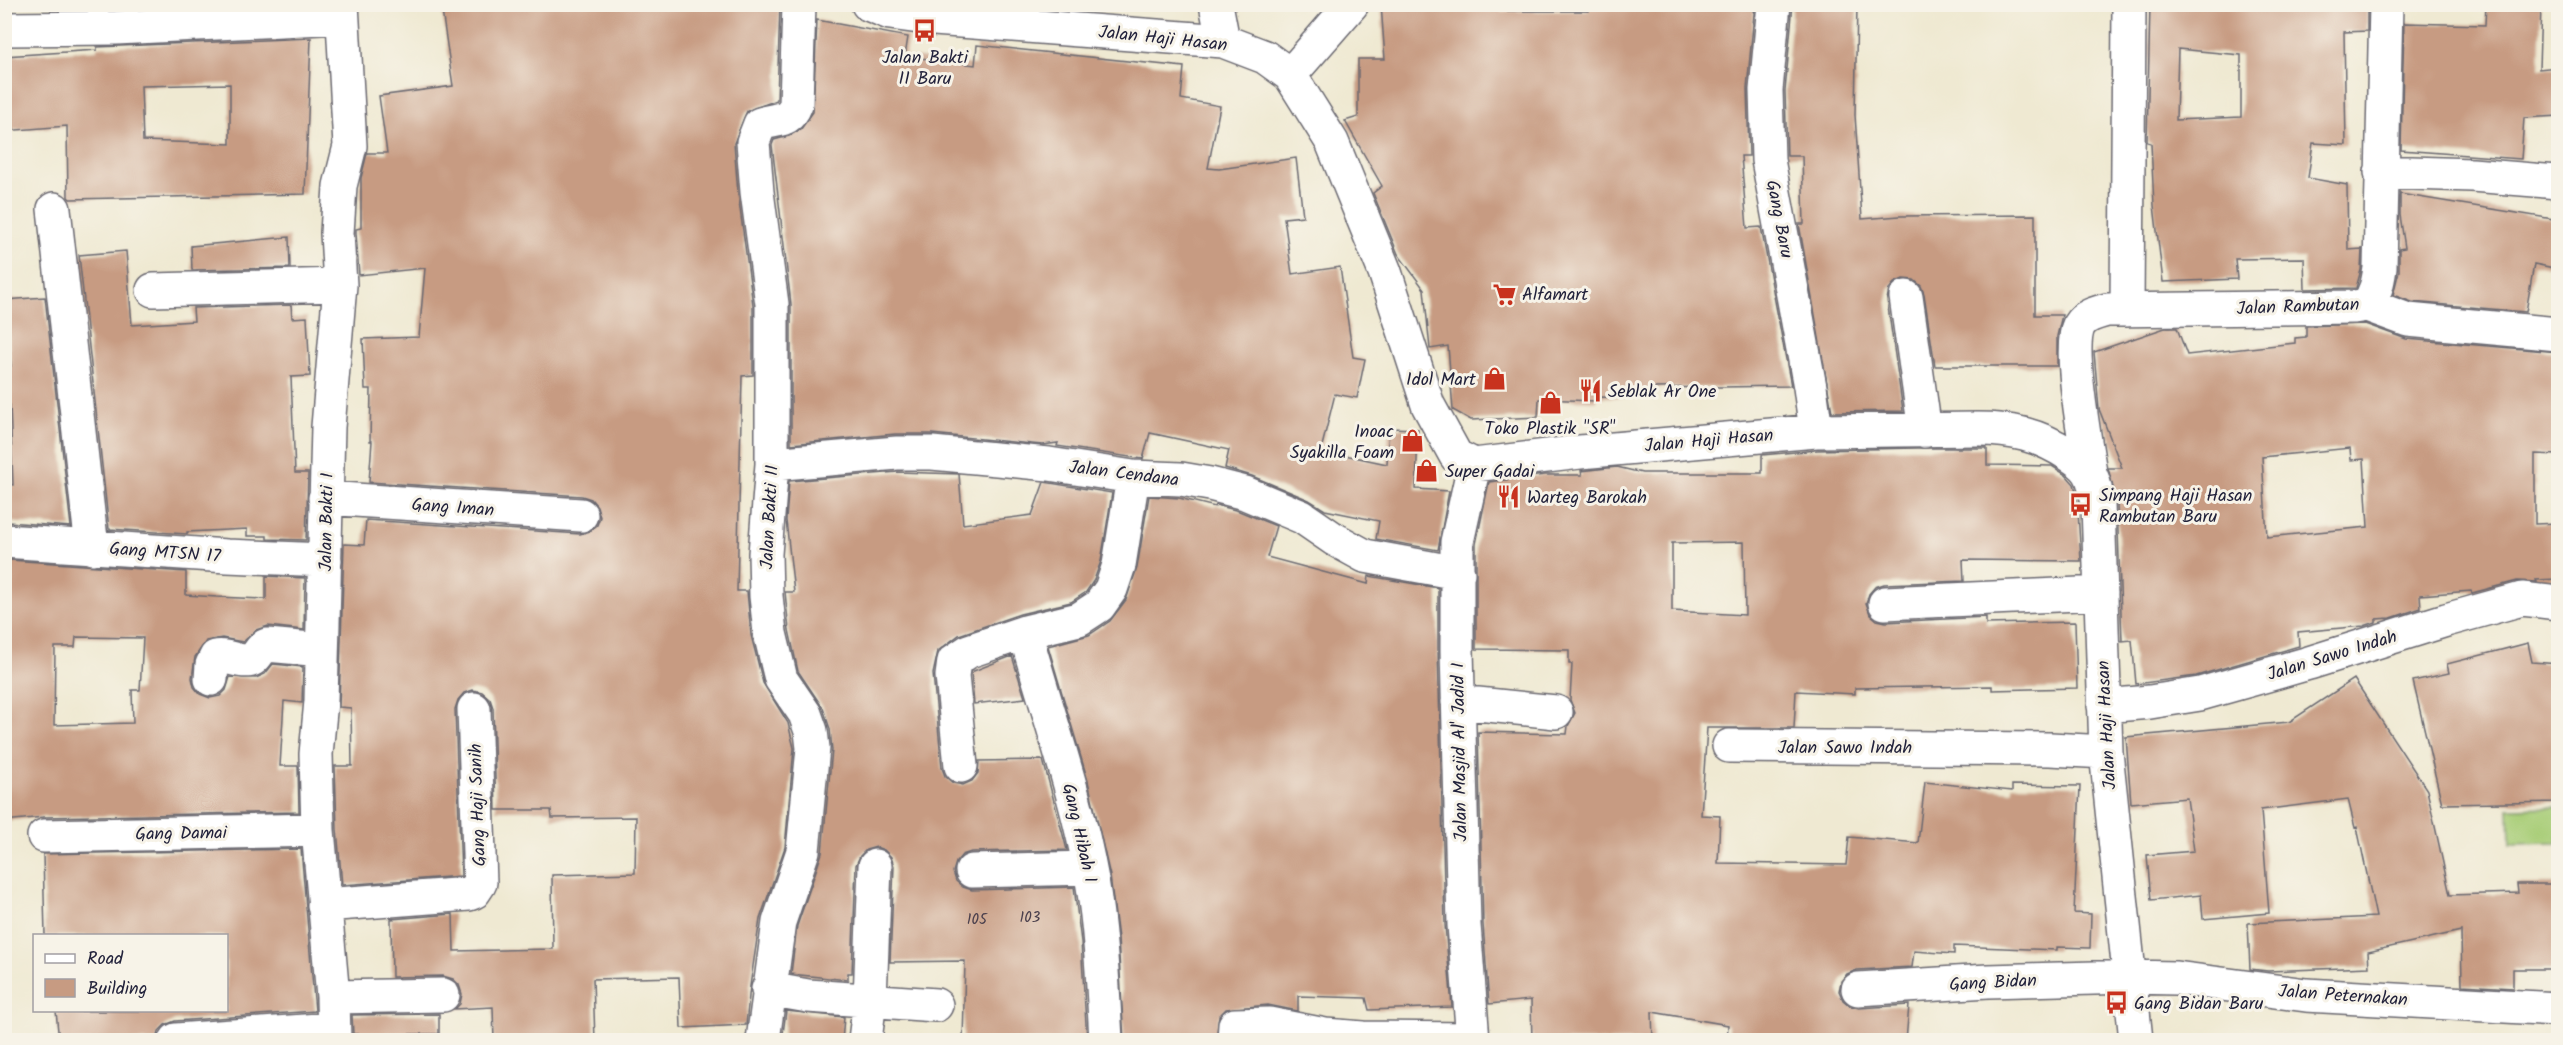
<svg xmlns="http://www.w3.org/2000/svg" width="2563" height="1045" viewBox="0 0 2563 1045" font-family="Kalam,sans-serif">
  <style>
    .green { fill: #a8cd77; stroke: #657859; stroke-width: 1.5 }
    .building { fill: #c79b82; fill-rule: evenodd }
    .lines { fill: none; stroke-linecap: round; stroke-linejoin: round }
    .minor-casing { stroke: #6a6870; stroke-width: 36 }
    .minor { stroke: #fff; stroke-width: 33 }
    .labels { text-anchor: middle; stroke-width: 6; stroke-linejoin: round; paint-order: stroke }
    .number-label { font-size: 15px; fill: #4b404d }
    .street-label { font-size: 18px; fill: #22223b; stroke: #f7f3e8 }
    .poi-label { font-size: 18px; fill: #22223b; stroke: #f7f3e8; text-anchor: start }
  </style>
  <rect width="100%" height="100%" fill="#f7f3e8"/>
  <filter id="ink" filterUnits="userSpaceOnUse"><feTurbulence type="fractalNoise" baseFrequency=".0167" numOctaves="2"/><feDisplacementMap in="SourceGraphic" scale="12" xChannelSelector="R" yChannelSelector="G"/><feConvolveMatrix kernelMatrix="1 2 1 2 8 2 1 2 1" color-interpolation-filters="sRGB"/></filter>
  <filter id="wash" filterUnits="userSpaceOnUse"><feTurbulence type="fractalNoise" baseFrequency=".008" numOctaves="4" result="noise"/><feDisplacementMap in="SourceGraphic" scale="24" xChannelSelector="R" yChannelSelector="G"/><feGaussianBlur stdDeviation="1.35" result="paint"/><feColorMatrix in="noise" values="0 0 0 0 0 0 0 0 0 0 0 0 0 0 0 0 0 1.4 0 .05"/><feComposite in="paint" operator="in"/></filter>
  <g filter="url(#wash)">
    <rect width="100%" height="100%" fill="#efe9d2"/>
    <path class="green" d="M2558 807V843L2510 844 2509 808Z"/>
    <g id="blocks">
      <path class="building" d="M441 4H780L777 100 747 111 734 143 738 194 753 305V375L742 376 737 591H747L751 635 763 683 788 723 794 748 785 847 760 919 750 986 746 1025 681 1028 679 977 593 979 595 1041H551V1039L494 1041 493 1007 455 1009 460 1004 462 994 459 985 453 979 443 976 392 977 391 919 453 914 454 951 553 949 552 875 635 873 636 817 552 818 551 810H496L493 708 490 699 482 692 473 690 464 693 458 700 455 709 461 876 342 885 337 829 335 766H352L351 708 339 707 344 544 364 545 366 520 580 534 590 531 597 525 600 517 597 506 591 499 582 496 369 482 372 441H370L371 389H365L363 339 419 337 425 268 359 275 356 233V229L361 228V178L367 153H387L379 96 453 86Z
        M1381 4H1501V11H1588L1589 4H1755L1747 88 1749 156H1741L1747 228 1761 227 1791 386 1654 388V398L1597 397V401L1539 399 1538 417 1471 420 1453 410 1448 346 1430 349 1424 289 1398 254 1373 193 1382 186 1345 121 1358 117V59H1385Z
        M1793 4H1857L1855 115 1862 219 1900 216 2035 215V315H2062L2057 336V366H1935L1924 294 1921 286 1914 280 1903 279 1894 283 1889 289 1887 300 1903 411 1832 412 1799 224H1804L1802 156H1787L1785 91Z
        M2150 4H2367V31L2344 32 2346 145 2313 143 2308 178 2347 185 2348 250 2362 249 2361 270 2356 288 2305 289 2304 258 2235 259 2237 279 2163 282 2154 205 2151 143 2147 142ZM2178 49 2241 55V117L2176 120Z
        M2486 4H2541L2539 69 2557 67 2559 116 2524 118 2521 159 2401 150 2404 23 2485 25Z
        M817 20 908 37 905 56 975 65 977 45 1184 67 1181 99 1220 106 1208 168 1219 169 1296 158 1303 216 1284 218 1292 274 1340 267 1353 357 1365 359 1357 398 1335 394 1321 450 1387 464 1389 428 1418 429 1416 489 1449 491 1438 550 1376 539 1379 521 1325 510 1309 500 1252 476 1225 468 1229 450 1150 433 1143 459 1057 446 1058 443 1043 445 932 434H895L791 444V304L772 145 774 140 789 136 801 129 813 112Z
        M311 38 305 194 70 199 68 197 67 126 4 131V56L97 50V47ZM230 84V144L143 141 141 86Z
        M2400 194 2559 220V269L2534 264 2526 312 2412 302 2393 295 2399 271V249L2405 248 2400 215Z
        M289 237 290 268 192 270 191 246Z
        M126 251 132 325 194 321 193 308 291 305 292 318 307 317 310 376 291 377 295 473H308L306 540 267 539V536H247V529L187 532V534L109 529 79 255Z
        M45 297 71 527 8 522 7 485H13L10 405H8L5 366H11L5 300Z
        M2365 324 2406 339 2559 352V455L2535 454V524L2559 523V579L2536 580 2537 582 2517 581 2472 593 2471 591 2420 595 2421 608 2391 618 2376 619V622L2364 626 2298 632 2299 646 2196 676 2136 684 2132 640 2122 641 2117 503 2108 468H2122L2099 409 2094 352 2165 328H2177L2187 355 2295 343V338L2306 337V326ZM2350 448 2351 460 2364 459 2368 527 2267 537 2262 457Z
        M1918 448H1987V465L2052 466 2066 475 2074 484 2077 495 2081 561 1963 560 1964 581 1884 584 1875 587 1869 594 1866 603 1870 614 1877 620 1886 622 1986 617V624L2075 622 2077 688 1992 690V686L1855 688V694L1796 691 1794 728H1707L1701 815 1720 816 1718 863 1846 865 1849 837 1918 843 1925 782 2012 791V785L2080 786 2074 913 2091 914 2090 948 2057 947V950L1954 946V954L1914 951 1912 967 1857 970 1847 974 1841 981 1839 991 1843 1000 1850 1006 1859 1008 1909 1005 1906 1041H1727L1728 1025 1652 1012 1653 1041H1532L1531 1000 1489 1004 1483 924 1478 732 1567 734 1568 726 1575 713 1570 700 1572 664H1569V650L1476 649V544L1489 482 1545 475H1582L1581 471 1617 467 1642 473H1762V455L1817 450ZM1744 542 1745 615 1672 611V543Z
        M898 472 959 474 963 524 1032 515 1044 482 1112 493 1101 561 1094 580 1086 592 1071 602 1020 614 959 635 938 651 933 674 942 768 945 776 953 783 963 785 972 781 978 773 979 761 1043 760 1067 850 971 852 962 855 956 862 953 872 956 881 963 887 972 890 1074 887 1081 942 1087 1041H963L965 961 890 962 894 866 891 857 884 850 876 847 866 850 860 856 856 865 852 973H848V980L791 974 797 926 822 853 832 750 830 729 823 708 798 671 789 630 785 592H794L786 520 789 481Z
        M1149 496 1179 498 1215 507 1216 505 1239 511 1276 526 1267 557 1368 584 1369 576 1438 588V649L1445 925 1452 1007 1369 1010 1366 998 1298 996V1011L1268 1005 1226 1009 1219 1016 1216 1041H1124L1118 938 1110 876 1088 781 1048 646 1089 635 1110 621 1126 600 1137 568Z
        M9 560 186 572V595L217 597 266 599V576L305 578 304 630 268 626 256 630 243 642 222 638 206 641 195 657 192 678 194 687 200 694 210 698 220 696 226 690 230 677 256 678 265 674 273 664 303 667 302 703 284 701 280 766H298L299 812 44 817 4 821V661ZM76 637 143 638 140 690H132L133 723 54 725 55 647H75Z
        M2528 643 2532 662 2559 664V802L2442 804 2413 681 2449 673 2447 664Z
        M1012 656 1025 698 974 704 971 672Z
        M2354 679 2427 790 2450 895 2518 893 2517 884H2559V969H2513V988L2462 985 2461 931 2368 952 2369 967 2268 971 2250 969 2248 923 2376 917 2357 827 2355 828 2348 799 2261 810 2269 913 2203 919 2201 895 2151 900 2147 855 2194 851 2187 798 2131 803 2126 737 2289 722Z
        M301 849 315 1011 175 1021 165 1025 159 1031 157 1041H59L56 1011H226V936H45L43 854Z
        M786 1011 844 1017 842 1041H782Z
        M439 1014V1034H353L352 1015Z"/>
    </g>
  </g>
  <g filter="url(#ink)">
    <use href="#blocks" fill-opacity="0" stroke="#6a6870" stroke-width="1.5"/>
    <g class="lines">
      <defs>
        <path id="minor" d="M868 4 890 13 934 19 1223 41 1265 57 1290 75 1332 142 1385 272 1428 405 1456 456 1474 465 1580 452 1816 431 1978 429C2012 429 2039 435 2068 454 2076 459 2084 464 2089 472 2095 481 2096 494 2098 504L2106 752 2136 1040
          M1216 4 1223 41
          M1774 4 1766 90 1768 160 1810 387 1816 431
          M4 29 116 28 342 17
          M1290 75 1352 4
          M2381 172 2472 175 2558 182
          M54 209 92 548
          M153 290 340 285
          M1906 297 1925 431
          M2367 305 2408 320 2558 334
          M2127 310 2129 4
          M772 464 897 453H932L1049 464 1133 477 1181 479 1210 484 1245 493 1302 517 1334 539 1365 556 1458 573
          M2090 473C2086 443 2067 349 2079 325 2085 315 2097 313 2107 310L2354 307 2367 305C2376 293 2378 282 2380 268L2386 4
          M325 498 581 515
          M4 541 227 556 325 560
          M1885 603 2101 593
          M1025 632C1048 714 1077 796 1092 880 1101 933 1103 987 1106 1040
          M211 679 212 665 216 657C227 654 243 665 253 659 259 655 259 648 267 645L322 650
          M1458 702 1556 712
          M2104 706 2150 702 2200 694 2309 663 2446 620 2522 599 2558 603
          M1729 746 2050 749 2106 752
          M961 766 952 676 954 661 969 651 1025 632 1079 619 1099 606 1111 589 1119 565 1133 477
          M44 836 318 830
          M972 871 1089 868
          M324 905 469 894 474 892 480 883 474 709
          M768 989 808 996 936 1005
          M1858 989 1988 981 2129 977 2176 978 2306 995 2558 1009
          M333 997 443 995
          M176 1040 333 1029
          M334 1040 333 997 318 830 316 754 321 701 328 427 340 285 337 233 340 186 350 146 342 4
          M763 1040 779 922 803 851 813 748 811 731 805 714 781 679 770 633 766 596 765 554 772 464V304L757 192 753 142 760 124C777 118 789 123 796 104L799 4
          M865 1040 870 1000 875 866
          M1234 1040 1235 1025 1269 1024 1325 1035 1363 1038 1473 1039
          M1473 1040 1464 925 1457 650V542L1474 465"/>
      </defs>
      <use href="#minor" class="minor-casing"/>
      <use href="#minor" class="minor"/>
    </g>
  </g>
  <defs>
    <symbol id="bus-bare" viewBox="-9 -9 18 18"><path d="M-5-6H5V4H4V6H2V4H-2V6H-4V4H-5ZM-3.5-4V0h7V-4ZM-3.5 1.2v1.5H-2V1.2ZM2 1.2v1.5H3.5V1.2Z" fill="#c8321e" stroke="#f7f3e8" stroke-width="2.5" paint-order="stroke"/></symbol>
    <symbol id="supermarket-bare" viewBox="-9 -9 18 18"><path d="M-6-5.5h2.5l.6 2H6L4.5 2H-2.5L-4.4-4H-6ZM-1.5 3.2a1.3 1.3 0 1 0 .1 0ZM3 3.2a1.3 1.3 0 1 0 .1 0Z" fill="#c8321e" stroke="#f7f3e8" stroke-width="2.5" paint-order="stroke"/></symbol>
    <symbol id="shop-bare" viewBox="-9 -9 18 18"><path d="M-5-2.5h2.3a2.7 3.5 0 0 1 5.4 0H5L5.5 6h-11ZM-1.5-2.5h3a1.5 2.3 0 0 0-3 0Z" fill="#c8321e" stroke="#f7f3e8" stroke-width="2.5" paint-order="stroke"/></symbol>
    <symbol id="restaurant-bare" viewBox="-9 -9 18 18"><path d="M-5-6h1v4h1v-4h1v4h1v-4h1v5L-1.5 .5V6h-2V.5L-5-1ZM5-6V6H3V1.5H1.5Q1.5-4 5-6Z" fill="#c8321e" stroke="#f7f3e8" stroke-width="2.5" paint-order="stroke"/></symbol>
  </defs>
  <g fill-rule="evenodd">
    <use href="#bus-bare" x="908" y="14" width="33" height="33"/>
    <use href="#supermarket-bare" x="1488" y="278" width="33" height="33"/>
    <use href="#shop-bare" x="1478" y="362" width="33" height="33"/>
    <use href="#restaurant-bare" x="1574" y="374" width="33" height="33"/>
    <use href="#shop-bare" x="1534" y="386" width="33" height="33"/>
    <use href="#shop-bare" x="1396" y="424" width="33" height="33"/>
    <use href="#shop-bare" x="1410" y="454" width="33" height="33"/>
    <use href="#restaurant-bare" x="1492" y="480" width="33" height="33"/>
    <use href="#bus-bare" x="2064" y="488" width="33" height="33"/>
    <use href="#bus-bare" x="2100" y="986" width="33" height="33"/>
  </g>
  <g class="labels">
    <g class="number-label">
      <text x="1030" y="922">103</text>
      <text x="977" y="924">105</text>
    </g>
    <g class="street-label">
      <text transform="translate(1163 38) rotate(6)" y="6">Jalan Haji Hasan</text>
      <text transform="translate(1780 219) rotate(79)" y="6">Gang Baru</text>
      <text transform="translate(2298 306) rotate(-2)" y="6">Jalan Rambutan</text>
      <text transform="translate(1709 440) rotate(-5)" y="6">Jalan Haji Hasan</text>
      <text transform="translate(1124 473) rotate(7)" y="6">Jalan Cendana</text>
      <text transform="translate(453 507) rotate(4)" y="6">Gang Iman</text>
      <text transform="translate(769 517) rotate(-87)" y="6">Jalan Bakti II</text>
      <text transform="translate(326 522) rotate(-89)" y="6">Jalan Bakti I</text>
      <text transform="translate(165 552) rotate(4)" y="6">Gang MTSN 17</text>
      <text transform="translate(2332 655) rotate(-17)" y="6">Jalan Sawo Indah</text>
      <text transform="translate(2106 725) rotate(-93)" y="6">Jalan Haji Hasan</text>
      <text x="1845" y="753">Jalan Sawo Indah</text>
      <text transform="translate(1459 752) rotate(-91)" y="6">Jalan Masjid Al' Jadid I</text>
      <text transform="translate(477 805) rotate(-92)" y="6">Gang Haji Sanih</text>
      <text transform="translate(181 833) rotate(-1)" y="6">Gang Damai</text>
      <text transform="translate(1080 833) rotate(77)" y="6">Gang Hibah I</text>
      <text transform="translate(1993 982) rotate(-3)" y="6">Gang Bidan</text>
      <text transform="translate(2343 995) rotate(4)" y="6">Jalan Peternakan</text>
    </g>
    <g class="poi-label">
      <text x="925" y="63" text-anchor="middle">Jalan Bakti<tspan x="925" dy="21">II Baru</tspan></text>
      <text x="1522" y="300">Alfamart</text>
      <text x="1476" y="385" text-anchor="end">Idol Mart</text>
      <text x="1608" y="397">Seblak Ar One</text>
      <text x="1550" y="434" text-anchor="middle">Toko Plastik "SR"</text>
      <text x="1394" y="437" text-anchor="end">Inoac<tspan x="1394" dy="21">Syakilla Foam</tspan></text>
      <text x="1445" y="477">Super Gadai</text>
      <text x="2099" y="501">Simpang Haji Hasan<tspan x="2099" dy="21">Rambutan Baru</tspan></text>
      <text x="1527" y="503">Warteg Barokah</text>
      <text x="2134" y="1009">Gang Bidan Baru</text>
    </g>
  </g>
  <rect width="2563" height="1045" fill="none" stroke="#f7f3e8" stroke-width="24"/>
  <rect x="33" y="934" width="195" height="78" fill="#f7f3e8" stroke="#a29fa3" stroke-width="1.5"/>
  <rect x="45" y="954" width="30" height="9" fill="#ffffff" stroke="#a29fa3" stroke-width="1.5"/>
  <text x="87" y="964" font-size="18" fill="#22223b">Road</text>
  <rect x="45" y="979" width="30" height="18" fill="#c79b82" stroke="#a29fa3" stroke-width="1.5"/>
  <text x="87" y="994" font-size="18" fill="#22223b">Building</text>
</svg>
